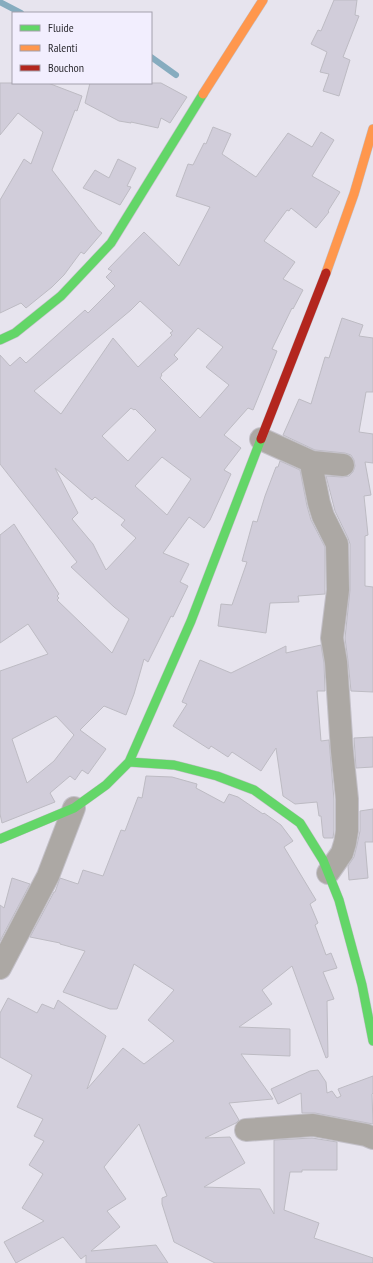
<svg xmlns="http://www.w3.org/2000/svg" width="373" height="1263" viewBox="0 0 373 1263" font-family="'PT Sans Narrow',sans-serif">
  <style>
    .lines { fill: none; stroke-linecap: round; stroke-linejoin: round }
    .stream { stroke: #86acbf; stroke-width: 6 }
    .building { fill: #d1cdda; stroke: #bdbbc3; fill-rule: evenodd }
    .street-casing { stroke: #c3c0c8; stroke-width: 24 }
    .fast-casing { stroke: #c3c0c8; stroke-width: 10 }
    .slow-casing { stroke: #c3c0c8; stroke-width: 10 }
    .jam-casing { stroke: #c3c0c8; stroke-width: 10 }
    .street { stroke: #aca8a4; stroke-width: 22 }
    .fast { stroke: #63d668; stroke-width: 9 }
    .slow { stroke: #ff974d; stroke-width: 9 }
    .jam { stroke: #b3261e; stroke-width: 9 }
  </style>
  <rect width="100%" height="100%" fill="#e7e4ee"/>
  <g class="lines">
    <path class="stream" d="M0 2 21 13
      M151 57 176 75"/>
  </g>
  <path class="building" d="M334 0H357L355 15 359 16 343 57 350 60 339 96 323 91 329 74 320 72 327 52 311 44 318 30 321 31Z
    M0 83H48L82 96 77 111 75 110 52 170 98 230 102 233 84 254 81 252 64 275 52 287 26 308 21 303 0 313V200L24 159 31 164 43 132 18 113 0 135Z
    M90 83H161L187 97 170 123 161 118 158 128 131 122V123L119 121 85 103Z
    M213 127 231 134 222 154 256 177 288 133 312 147 321 132 334 140 312 176 340 192 328 211 329 212 316 228 291 208 289 211 287 210 264 241 295 262 283 279 303 290 293 309 292 308 272 349 277 351 253 410 248 408 224 435 241 448 224 470 231 474 210 520 204 528 189 517 163 553 189 564 180 582 188 586 173 617 171 616 148 662 144 659 134 694 126 715 104 706 80 730 106 749 88 774 82 770 75 780 70 776 50 793 55 802 2 823 0 814V671L48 654 28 624 0 643V535L14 524 59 594 57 596 59 598 57 600 112 653 129 619 114 607 71 567 77 562 0 464V355L10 366 20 357 26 363 85 310 88 313 115 286 106 277 112 271 108 269 144 232 179 266 210 207 176 196 188 164 193 165 204 143 206 144ZM140 301 173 331 170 333 172 335 138 367 113 338 61 414 34 391 131 310ZM198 328 223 347 206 367 229 385 200 418 160 378 162 375 161 374 178 359 174 355ZM131 408 134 410 135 409 156 430 128 461 102 436ZM162 457 191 479 167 515 135 486ZM55 468 92 500 95 497 125 520 121 525 136 538 106 570 93 544 72 519 78 513ZM56 716 74 735 54 761 27 783 12 739Z
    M118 159 136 168 127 186 131 187 120 205 83 188 95 170 109 178Z
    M342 318 363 325 359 336 373 338V392H366L359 432 373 434V463L365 462 371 495 364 496 368 535 365 536V586L373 587V692L351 691 348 661 345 638 350 590V544L348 538 335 511 326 476 342 477 349 476 353 472 355 466 354 460 351 455 345 453 315 450 283 435 299 399 311 404 325 357 329 358Z
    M280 461 300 470 307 506 311 520 325 547V594L298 596 299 602 270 603 266 633 218 626 221 604 232 605 247 562 242 561 253 521 257 522 265 496 276 467H278Z
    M321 645 324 663 325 691H317L321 741 329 740 334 800V830L333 838H324L323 836 321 816H319L317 802 295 804 283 796 276 748 261 771 232 752 228 757 211 746 209 749 173 726 187 704 182 702 200 660 231 673 286 646V653Z
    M373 737V767L356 768 354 738Z
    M146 776 172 777 197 784 196 788 224 803 229 794 238 797 263 814 264 813 281 825 293 841 284 847 316 900 310 904 318 923 315 925 326 955 331 953 337 968 323 972 334 999 327 1001 328 1057 326 1058 292 966 262 990 272 1004 239 1027 290 1029V1056L241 1054 273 1099 229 1103 239 1120 236 1123 205 1138 230 1137 245 1163 204 1187 260 1189 274 1214V1140L312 1138 337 1142V1170H302V1172H290L284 1210 319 1223 314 1238 373 1258V1263H215L174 1242 162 1204V1198L167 1196 139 1124 104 1167 126 1199 107 1211 120 1227 91 1251 156 1245 168 1263H86V1255L81 1259 63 1237 16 1263 4 1242 44 1221 22 1208 43 1174 29 1165 44 1141 34 1136 43 1119 17 1107 32 1075 0 1057V1013L8 998 37 1013 42 1004 54 1009 58 1000 106 1036 87 1089 123 1048 144 1064 174 1041 148 1020 174 990 134 964 117 1009H110L63 992 85 951 60 944V943L30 937 54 892H55L60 878 78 884 83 870 103 876 121 830 125 831 138 797 142 798Z
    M373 809V842H365L368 878 349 880 348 866 354 857 357 845 360 831V811Z
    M12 878 30 884 0 941V905L4 908Z
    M318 1070 326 1082 327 1093 332 1091 337 1098 341 1096 338 1089 373 1076V1093L372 1094 373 1124 315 1113H302L301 1093 278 1104 271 1089 310 1071Z"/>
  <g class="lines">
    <defs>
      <path id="street" d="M261 439 312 462 343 465
        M312 462V469L319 503 323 516 337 544 338 590 332 638 336 662 342 751 347 799V831L345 843 342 853 328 873
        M0 968 48 876 74 808
        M246 1130 313 1125 366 1135 373 1138"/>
      <path id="fast" d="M0 340 15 333 61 296 111 243 203 94
        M129 762 174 765 217 776 254 790 300 823 323 860 339 900 362 985 373 1041
        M0 839 74 808 106 785 129 762 191 621 261 439"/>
      <path id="slow" d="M203 94 263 0
        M326 273 354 194 373 129"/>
      <path id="jam" d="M261 439 326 273"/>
    </defs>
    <use href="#street" class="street-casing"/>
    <use href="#fast" class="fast-casing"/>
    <use href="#slow" class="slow-casing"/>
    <use href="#jam" class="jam-casing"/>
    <use href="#street" class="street"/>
    <use href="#fast" class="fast"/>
    <use href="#slow" class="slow"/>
    <use href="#jam" class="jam"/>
  </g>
  <rect x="12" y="12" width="140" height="72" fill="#f2eefe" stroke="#a3a0ac"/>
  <rect x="20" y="25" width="20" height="6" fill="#63d668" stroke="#a3a0ac"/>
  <text x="48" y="32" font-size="12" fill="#2d2c32">Fluide</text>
  <rect x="20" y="45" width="20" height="6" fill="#ff974d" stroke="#a3a0ac"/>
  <text x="48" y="52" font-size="12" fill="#2d2c32">Ralenti</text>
  <rect x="20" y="65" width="20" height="6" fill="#b3261e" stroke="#a3a0ac"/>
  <text x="48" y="72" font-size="12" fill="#2d2c32">Bouchon</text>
</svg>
